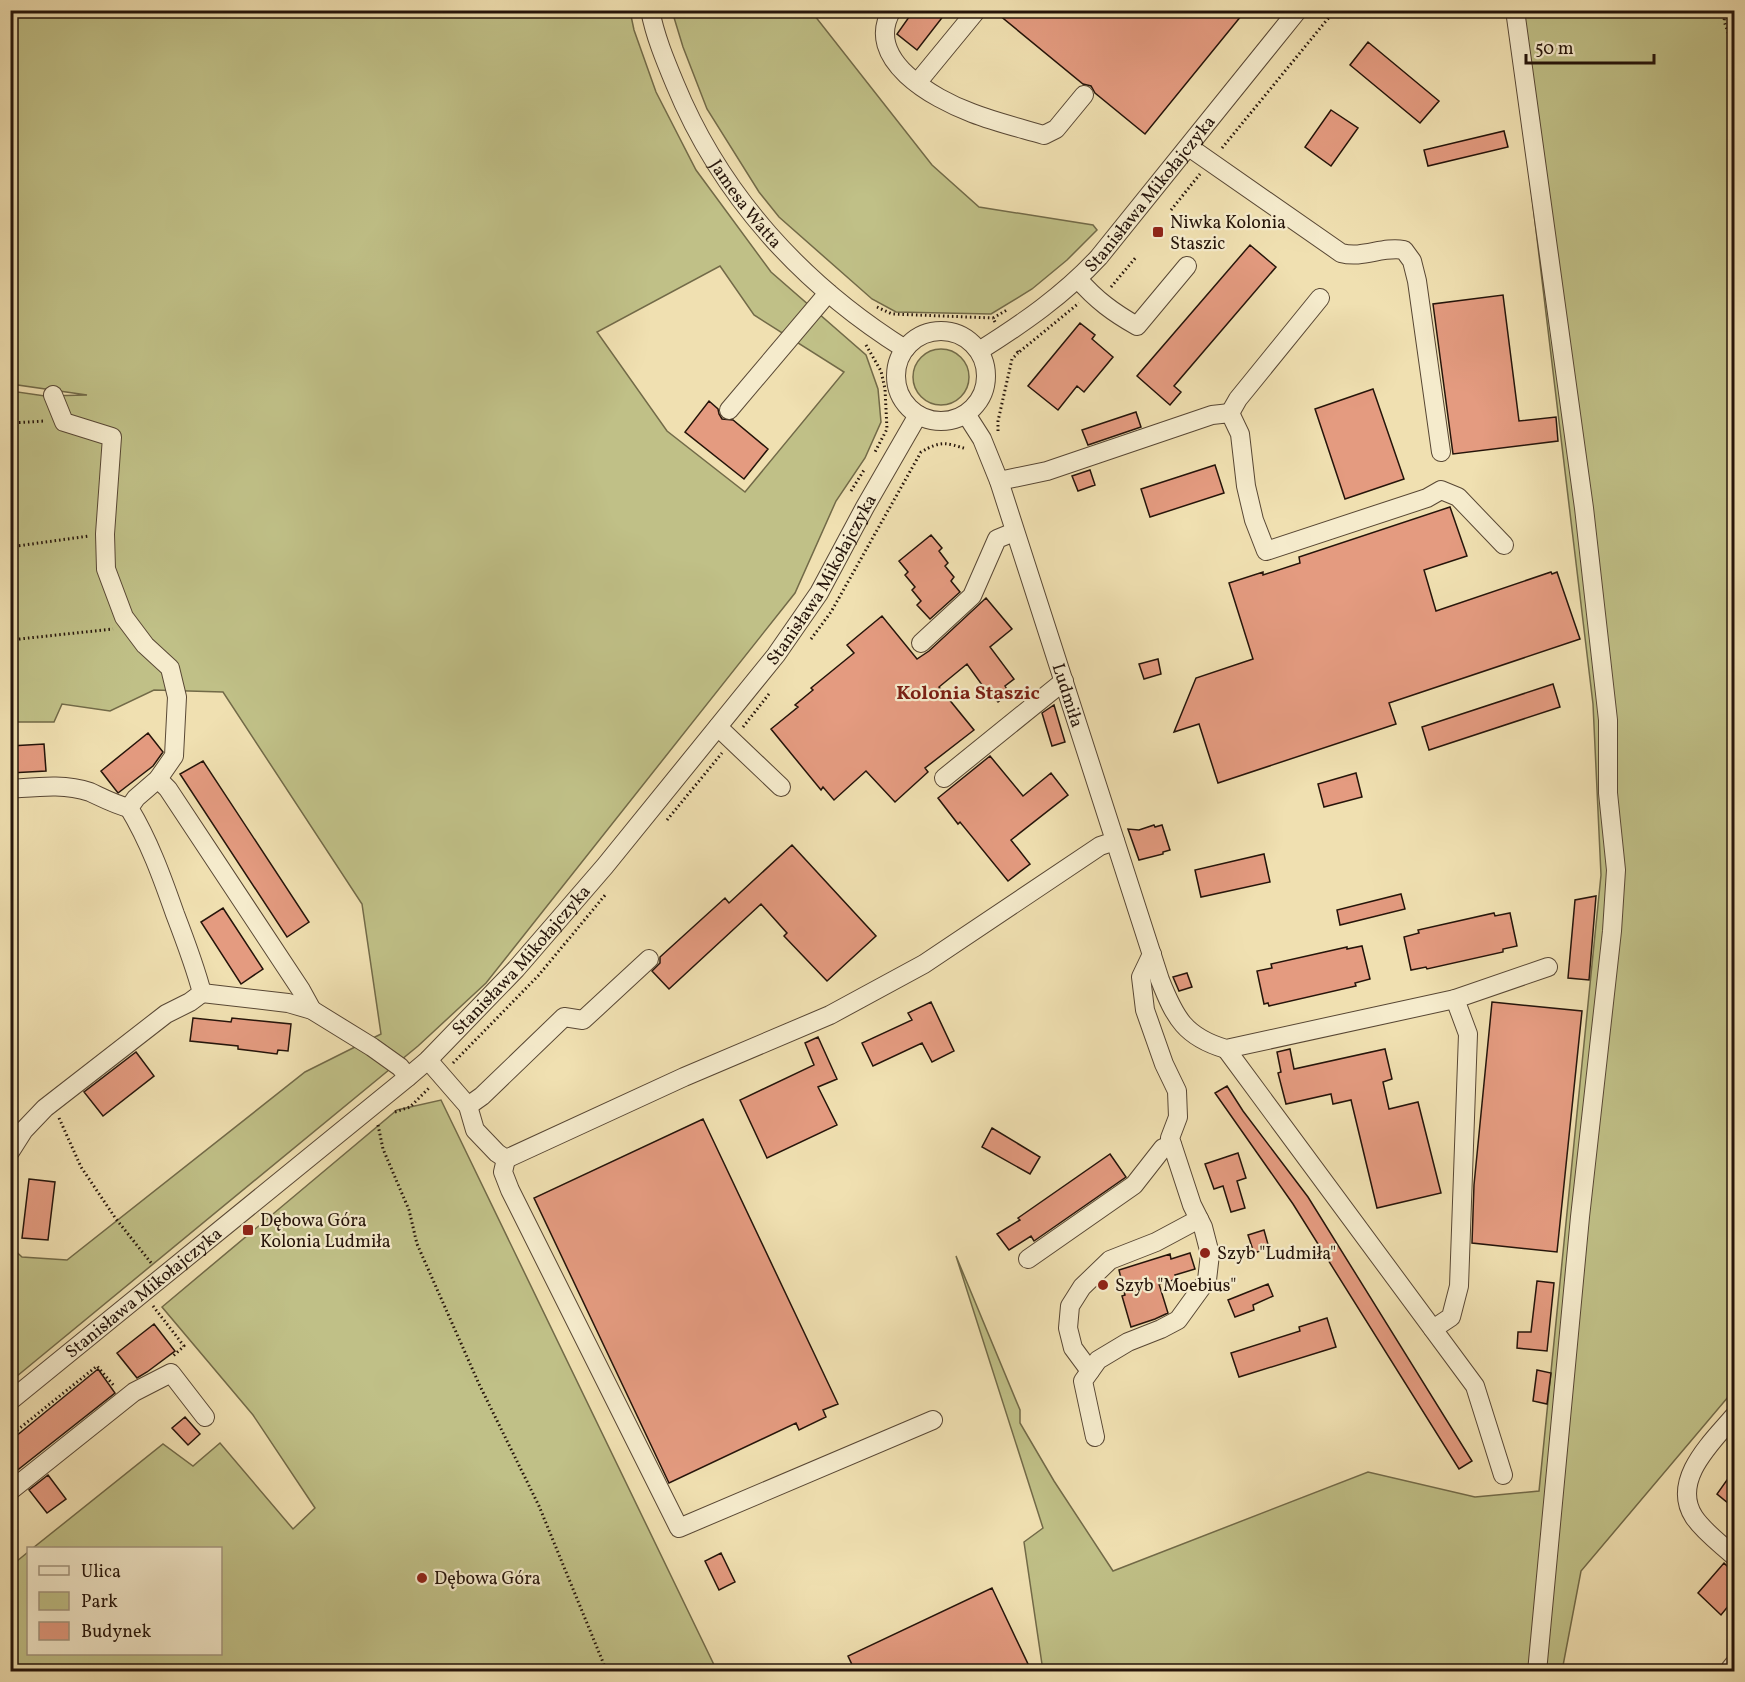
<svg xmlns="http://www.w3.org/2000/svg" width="1745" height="1682" viewBox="0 0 1745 1682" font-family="Vollkorn,serif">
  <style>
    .green { fill: #c0c087; stroke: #726a48; stroke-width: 1.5; fill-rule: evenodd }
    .building { fill: #e49b80; stroke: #25140a; stroke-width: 1.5 }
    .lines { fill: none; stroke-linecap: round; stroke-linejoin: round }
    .minor-casing { stroke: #584734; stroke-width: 20 }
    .path { stroke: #25140a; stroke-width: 3; stroke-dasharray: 1.5 3; stroke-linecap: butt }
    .minor { stroke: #f5ebcc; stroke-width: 18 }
    .poi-dot { fill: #8f2418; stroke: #f5ebcc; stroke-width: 2 }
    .labels { text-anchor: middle; stroke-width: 4.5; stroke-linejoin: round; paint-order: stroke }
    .street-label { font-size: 18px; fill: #25140a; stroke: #f5ebcc }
    .poi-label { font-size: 18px; fill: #25140a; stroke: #f5ebcc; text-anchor: start }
    .neighbourhood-label { font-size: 20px; font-weight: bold; fill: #7a1f14; stroke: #f5ebcc }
  </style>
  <rect width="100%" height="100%" fill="#f0e0b1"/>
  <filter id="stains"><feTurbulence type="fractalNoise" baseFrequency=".00333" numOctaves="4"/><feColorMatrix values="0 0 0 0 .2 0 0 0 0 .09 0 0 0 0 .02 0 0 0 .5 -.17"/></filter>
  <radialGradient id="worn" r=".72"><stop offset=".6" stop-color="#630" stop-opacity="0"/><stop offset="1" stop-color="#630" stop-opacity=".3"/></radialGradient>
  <path class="green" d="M11 11H630L634 30 656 92 696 170 771 272 866 355 878 389 881 422 865 458 836 501 795 593 486 983 418 1046 11 1381 10 1246 22 1257 67 1260 305 1072 381 1034 362 904 223 692 154 690 110 711 62 704 54 722H11V391L45 396 87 395 11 384ZM720 266 754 315 844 372 745 492 667 431 597 332Z
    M672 11H811L932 165 979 207 1093 225 1097 230 1067 260 1032 289 991 314 896 312 872 299 779 217 759 192 707 109 683 47Z
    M1507 11H1734V1390L1581 1571 1562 1671H1043L1024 1542 1043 1528 956 1256 1020 1410V1423L1054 1481 1113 1571 1368 1472 1475 1497 1539 1491 1601 875 1593 704 1526 147Z
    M913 377a28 28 0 1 1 56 0a28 28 0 1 1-56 0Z
    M441 1100 717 1671H11V1566L28 1552V1654H220V1548H33L163 1444 193 1466 220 1443 293 1529 315 1508 253 1415 162 1307 397 1110Z"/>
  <path class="building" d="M914 10H948L917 50 897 34Z
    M993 10H1246L1145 134 1095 93 1091 86 1083 84Z
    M1368 42 1439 101 1420 123 1350 65Z
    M1331 110 1358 128 1331 166 1305 147Z
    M1504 131 1508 147 1428 166 1424 150Z
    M1250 245 1276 267 1174 386 1181 392 1170 405 1137 376Z
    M1503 295 1519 421 1556 417 1558 441 1453 454 1433 304Z
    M1080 323 1095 335 1092 339 1113 357 1084 392 1077 386 1058 410 1028 386Z
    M1373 389 1404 479 1345 499 1315 409Z
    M709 401 718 409 719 414 722 419 733 420 768 449 744 479 685 432Z
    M1136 412 1141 427 1088 445 1082 430Z
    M1215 465 1224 493 1150 517 1141 489Z
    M1090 470 1095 485 1078 491 1072 476Z
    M1450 507 1467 556 1424 570 1436 611 1551 572 1552 574 1557 572 1580 639 1389 703 1396 724 1218 783 1199 724 1174 732 1196 678 1253 659 1229 583 1263 572V575L1300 563 1299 557Z
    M931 535 942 548 939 551 948 563 945 566 954 577 951 581 960 592 930 619 917 605 921 601 912 590 915 587 905 575 908 572 899 561Z
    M986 598 1012 629 990 647 1014 679 1005 686 1009 693 998 702 987 688 985 689 967 664 939 687 974 730 925 768 928 772 895 802 866 771 834 800 823 787 821 790 771 729 798 707 795 705 813 690 811 688 854 653 847 645 882 616 917 659 929 651Z
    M1158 659 1161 674 1144 679 1139 664Z
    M1553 684 1560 707 1429 750 1422 727Z
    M1054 705 1065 742 1052 746 1042 713Z
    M148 733 163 752 153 766 118 793 101 771Z
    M44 744 46 771 10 773V746Z
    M990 756 1023 796 1051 773 1068 795 1011 840 1030 864 1008 881 960 822 958 824 938 798Z
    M203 761 309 922 287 937 180 774Z
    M1356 773 1362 797 1324 807 1318 784Z
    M1154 825 1155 827 1162 825 1170 850 1163 852V854L1139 860 1128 829 1139 830Z
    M792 845 876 936 827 981 784 936 787 933 761 904 669 989 652 971 660 963V957L725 898 729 903Z
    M1264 854 1270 882 1201 897 1195 870Z
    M1401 894 1405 909 1340 925 1337 910Z
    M1596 896 1589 980 1568 978 1575 900Z
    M223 908 263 969 241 984 201 922Z
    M1494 913 1495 916 1510 913 1517 946 1503 949V952L1427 969 1426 967 1411 970 1404 937 1419 933 1418 930Z
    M1362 946 1370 979 1355 983 1356 986 1269 1006 1268 1003 1264 1004 1257 971 1272 968 1271 964 1347 947V949Z
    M1187 973 1192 987 1179 991 1173 977Z
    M931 1002 954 1051 932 1062 922 1043 873 1066 862 1043 912 1020 908 1013Z
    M1492 1002 1582 1011 1557 1252 1472 1243 1474 1185Z
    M193 1018 231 1022 232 1018 291 1024 288 1051 278 1050 277 1054 238 1049V1046L190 1041Z
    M818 1037 837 1079 818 1087 837 1125 767 1158 740 1100 814 1065 805 1043Z
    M1290 1049 1294 1069 1385 1049 1392 1079 1383 1082 1389 1109 1418 1102 1441 1193 1377 1208 1351 1100 1333 1104 1331 1094 1286 1104 1278 1073 1281 1072 1277 1052Z
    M136 1052 154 1076 103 1116 84 1092Z
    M1227 1086 1243 1111 1308 1197 1472 1461 1459 1469 1293 1204 1215 1093Z
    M703 1119 838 1404 823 1410 826 1417 799 1430 796 1423 669 1483 534 1198Z
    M992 1128 1040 1157 1030 1174 982 1147Z
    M1238 1153 1246 1178 1237 1181 1245 1208 1231 1212 1223 1186 1214 1189 1205 1164Z
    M1110 1154 1126 1177 1034 1241 1031 1236 1009 1250 997 1234 1020 1220 1018 1218Z
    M29 1179 55 1182 48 1240 22 1238Z
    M1264 1230 1269 1248 1254 1253 1248 1235Z
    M1190 1253 1195 1269 1175 1275 1177 1279 1159 1284 1168 1313 1155 1319 1131 1327 1122 1296 1125 1295 1119 1270 1170 1254 1171 1259Z
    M1537 1281 1554 1283 1547 1351 1517 1348 1518 1332H1531Z
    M1268 1284 1273 1296 1253 1305 1254 1310 1235 1317 1228 1300Z
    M1327 1318 1336 1347 1239 1377 1231 1353 1300 1331 1299 1327Z
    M154 1324 175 1351 147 1372 137 1378 117 1353Z
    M98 1369 115 1393 10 1476V1441Z
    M1537 1370 1551 1373 1547 1404 1533 1401Z
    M185 1417 200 1434 188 1445 172 1428Z
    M1734 1470V1508L1717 1494Z
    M48 1475 66 1499 47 1513 29 1490Z
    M721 1553 735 1582 719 1590 705 1561Z
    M1724 1563 1734 1573V1599L1721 1615 1698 1593Z
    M992 1588 1028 1664 1013 1671H855L848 1656Z"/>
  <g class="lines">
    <defs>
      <g id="minor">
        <path id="s1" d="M650 10C655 36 665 60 675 84 721 196 803 285 905 349"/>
        <path d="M892 10C862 59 934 99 972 113 995 122 1020 128 1044 135L1056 129 1084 95"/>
        <path d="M1515 10 1584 508 1608 720V793L1616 870 1612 931 1580 1217 1537 1672"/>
        <path d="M917 83 977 10"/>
        <path d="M1189 147 1341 253C1363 259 1382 246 1404 250L1412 261 1417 281 1441 452"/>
        <path d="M1078 279C1096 300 1114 313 1137 326L1187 266"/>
        <circle cx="941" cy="376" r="45"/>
        <path id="s2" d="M979 351C1022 324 1064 295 1099 257L1298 10"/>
        <path d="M729 410 828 293"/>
        <path d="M1230 413 1238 399 1320 298"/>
        <path id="s3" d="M966 414 982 439 999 481 1160 980C1175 1018 1185 1037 1226 1049L1455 999 1548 967"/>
        <path d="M999 481 1047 471 1212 415 1230 413 1240 434 1246 486 1254 520 1266 551 1427 498 1441 490 1458 497 1504 545"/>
        <path d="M921 643 972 596 997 539 1014 532"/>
        <path d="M718 727 781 787"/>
        <path d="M944 778 1064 681"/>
        <path d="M158 779 168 789 301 990 312 1010"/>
        <path d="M10 789C37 787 64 783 90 792 103 798 114 804 129 808"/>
        <path d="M202 993 288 1003 312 1010 372 1047 400 1067 408 1077"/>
        <path d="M1226 1049 1475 1386 1503 1475"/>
        <path d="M428 1060 468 1106 475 1130 497 1153 506 1159 684 1077 830 1015 924 964 1100 846 1115 841"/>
        <path d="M468 1106 482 1096 564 1017 583 1020 649 959"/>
        <path d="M10 1152 24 1130 45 1108 166 1014 190 1002 202 993C195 966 185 940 175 914 162 877 149 841 129 808L136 798 158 779 174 756 177 697 170 668 145 645 124 617 106 569 105 534 112 437 64 422 53 395"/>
        <path d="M506 1159 503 1172 510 1190 679 1528 933 1420"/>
        <path d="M1028 1259 1134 1185 1163 1148 1172 1145"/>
        <path d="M1433 1329 1451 1317 1459 1286 1468 1034 1455 999"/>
        <path d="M1090 1371 1073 1348 1068 1328 1070 1306 1082 1287 1110 1260 1156 1242 1199 1219"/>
        <path id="s4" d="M10 1401 408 1077 428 1060 516 969 605 866 776 655 819 593 865 507 918 415"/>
        <path d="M1734 1416C1713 1441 1670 1480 1694 1517 1704 1532 1721 1544 1734 1556"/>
        <path d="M1095 1437 1083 1381 1098 1360 1128 1342 1161 1329 1178 1320 1207 1280 1210 1254 1203 1227 1192 1205 1170 1138 1178 1117 1177 1091 1164 1064 1145 1010 1141 977 1152 954"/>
        <path d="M10 1491 134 1392 171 1373 205 1417"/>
        <path d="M1730 1669 1734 1664"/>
      </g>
    </defs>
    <use href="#minor" class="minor-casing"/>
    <path class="path" d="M1726 10 1724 21 1734 49
      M1222 148 1335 10
      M1171 210 1200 174
      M1111 287 1137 256
      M877 307 892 314 993 318
      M995 322 993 318 1007 310
      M866 345 881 371 885 389 887 429 874 454
      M1017 351 1018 353 1079 303
      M10 423 45 421
      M998 431V421L1012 359 1018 353
      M851 491 864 470
      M10 547 89 536
      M811 639 831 612 921 452C942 440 946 443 967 449
      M10 640 113 629
      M743 727 769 694
      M667 820 722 753
      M453 1063 538 976 606 894
      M395 1112 410 1107 430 1087
      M59 1118 81 1167 116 1219 152 1264
      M378 1125 383 1149 409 1210 417 1244 479 1384 539 1506 607 1672
      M153 1306 184 1346 173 1356
      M10 1436 97 1366 115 1387"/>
    <use href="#minor" class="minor"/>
  </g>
  <g class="poi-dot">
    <rect x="1152" y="226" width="12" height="12" rx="3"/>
    <rect x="242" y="1224" width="12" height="12" rx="3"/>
    <circle cx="1205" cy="1253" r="6"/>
    <circle cx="1103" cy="1285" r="6"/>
    <circle cx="422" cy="1578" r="6"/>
  </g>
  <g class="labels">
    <g class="street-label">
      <text dy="6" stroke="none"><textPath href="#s2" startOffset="234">Stanisława Mikołajczyka</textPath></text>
      <text dy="6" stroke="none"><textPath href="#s1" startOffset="218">Jamesa Watta</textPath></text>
      <text dy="6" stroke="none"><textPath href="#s4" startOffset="1162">Stanisława Mikołajczyka</textPath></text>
      <text dy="6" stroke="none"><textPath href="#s3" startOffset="300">Ludmiła</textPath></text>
      <text dy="6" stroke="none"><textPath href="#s4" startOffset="676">Stanisława Mikołajczyka</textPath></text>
      <text dy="6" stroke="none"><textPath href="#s4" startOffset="172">Stanisława Mikołajczyka</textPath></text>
    </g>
    <g class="poi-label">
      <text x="1170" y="228">Niwka Kolonia<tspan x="1170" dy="21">Staszic</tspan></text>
      <text x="260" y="1226">Dębowa Góra<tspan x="260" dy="21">Kolonia Ludmiła</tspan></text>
      <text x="1217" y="1259">Szyb "Ludmiła"</text>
      <text x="1115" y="1291">Szyb "Moebius"</text>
      <text x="434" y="1584">Dębowa Góra</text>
    </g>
    <g class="neighbourhood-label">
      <text x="968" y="699">Kolonia Staszic</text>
    </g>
  </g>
  <rect width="1745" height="1682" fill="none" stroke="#f0e0b1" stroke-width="36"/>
  <rect x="12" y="12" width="1721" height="1658" fill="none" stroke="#25140a" stroke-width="3"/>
  <rect x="18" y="18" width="1709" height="1646" fill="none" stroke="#25140a" stroke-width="1.5"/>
  <rect x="27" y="1547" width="195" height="108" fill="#f5ebcc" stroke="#a2957e" stroke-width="1.5"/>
  <rect x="39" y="1566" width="30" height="9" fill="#f5ebcc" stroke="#a2957e" stroke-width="1.5"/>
  <text x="81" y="1577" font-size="18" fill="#25140a">Ulica</text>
  <rect x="39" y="1592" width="30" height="18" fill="#c0c087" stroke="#a2957e" stroke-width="1.5"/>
  <text x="81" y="1607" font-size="18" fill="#25140a">Park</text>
  <rect x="39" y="1622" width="30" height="18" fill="#e49b80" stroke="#a2957e" stroke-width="1.5"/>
  <text x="81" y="1637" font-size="18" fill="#25140a">Budynek</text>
  <path d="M1526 54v9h128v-9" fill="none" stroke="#25140a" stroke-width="3"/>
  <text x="1535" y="54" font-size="18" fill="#25140a" stroke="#f5ebcc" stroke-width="4.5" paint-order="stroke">50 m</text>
  <rect width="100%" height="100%" filter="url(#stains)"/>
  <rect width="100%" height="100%" fill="url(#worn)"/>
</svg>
